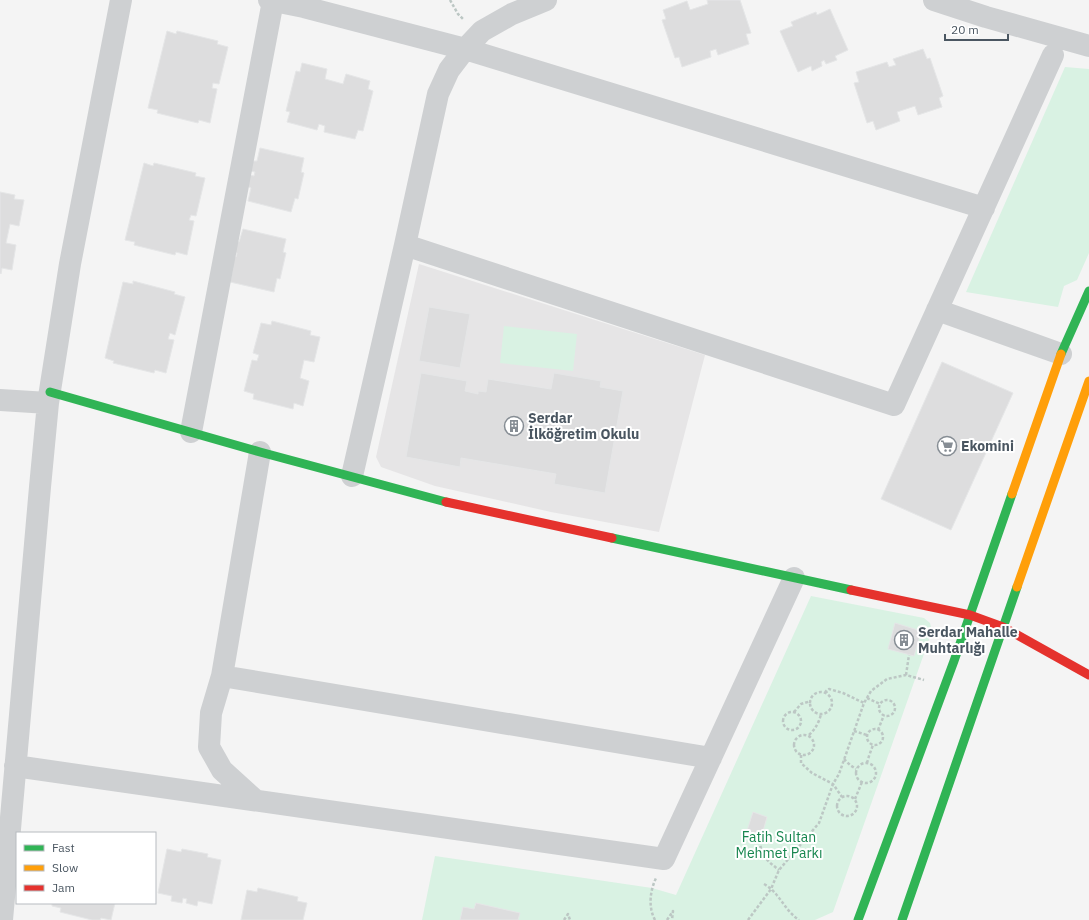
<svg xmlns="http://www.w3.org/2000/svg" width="1089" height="920" viewBox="0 0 1089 920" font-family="'IBM Plex Sans',sans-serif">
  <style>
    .education { fill: #e6e5e6 }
    .green { fill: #d9f2e3 }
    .building { fill: #ddddde; stroke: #e5e6e7 }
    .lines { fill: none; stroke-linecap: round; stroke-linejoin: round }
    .path { stroke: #bcc7c4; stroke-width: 2.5; stroke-dasharray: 3 2; stroke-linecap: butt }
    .street { stroke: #ced0d2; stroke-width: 22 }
    .fast { stroke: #30b455; stroke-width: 9 }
    .slow { stroke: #ff9f0a; stroke-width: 9 }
    .jam { stroke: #e5322d; stroke-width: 9 }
    .labels { text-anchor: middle; stroke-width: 4; stroke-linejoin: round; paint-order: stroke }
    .poi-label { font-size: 14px; font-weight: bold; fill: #4a5661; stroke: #fff; text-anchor: start }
    .park-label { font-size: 14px; fill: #17864f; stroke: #fff }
  </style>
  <rect width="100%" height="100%" fill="#f4f4f4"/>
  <path class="education" d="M419 264 705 355 659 532 551 512 435 486 381 467 376 457Z"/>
  <path class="green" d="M1065 67 1089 69V253L1077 280 1064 286 1058 307 966 292Z
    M504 326 577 334 573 371 500 363Z
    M811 596 924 618 930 623 932 631 833 912 815 920H422L435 856 652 888 676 895Z"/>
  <path class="building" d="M707 0H740L751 33 746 34 749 44 718 55 716 49 710 51 711 57 682 67 679 57 675 58 662 20 666 19 663 10 687 1 690 10 708 4Z
    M830 9 848 50 835 56 837 60 826 64 824 60 821 62 822 66 812 71 811 66 798 72 780 31 793 26 791 22 816 12 817 15Z
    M167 31 176 34 177 31 218 41 217 44 228 47 219 84 213 83 212 88 217 89 210 123 199 120 198 123 157 113 158 110 148 108Z
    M923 49 927 59 930 58 943 96 939 98 942 107 918 115 915 106 897 112 900 121 876 130 873 121 867 123 854 83 859 82 856 72 887 62 889 67 896 65 893 59Z
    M302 63 327 69 325 79 343 84 346 74 370 81 368 89 373 91 363 131 358 130 355 139 324 132 325 126 319 124 317 130 287 122 290 112 286 111 296 71 300 72Z
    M260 148 304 158 301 172 304 173 298 199 295 198 291 212 248 201 251 188 247 186 249 175 254 176 255 172 250 171 253 161H257Z
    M144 163 153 166 154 163 196 173 195 176 205 178 196 216 191 215 189 220 194 221 187 255 176 252 175 255 134 245 135 242 125 240Z
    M0 192 15 195 14 199 24 200 19 226 10 224 6 243 16 245 12 270 2 268 1 274 0 273Z
    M243 229 286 239 283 252 286 253 280 279 277 278 274 292 230 282 233 268 229 267 231 256 236 257 237 253 232 252 235 241 239 242Z
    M133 281 175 292 174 294 185 297 175 335 170 333 168 339 174 340 166 373 155 370 154 373 113 363 114 361 105 358 123 282 133 284Z
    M429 307 470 314 460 368 419 361Z
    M272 321 311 331 310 335 320 337 314 362 304 360 300 378 309 381 303 406 294 403 293 409 253 399 254 394 244 391 252 360 257 361 259 355 253 353 261 323 271 325Z
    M942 362 1013 393 951 530 881 499Z
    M421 373 467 381 465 391 478 394V391L486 392 488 379 551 389 554 373 601 381 600 387 623 391 605 493 554 484 556 474 461 458 460 467 406 457Z
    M895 623 921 631 914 656 888 649Z
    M753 812 767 817 760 842 745 837Z
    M167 849 181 852 182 849 208 854 207 857 221 860 212 904 198 901 197 906 186 903 187 899 183 898 182 903 171 901 172 896 158 893Z
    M258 888 298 897 297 901 307 903 303 920H241L247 890 257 892Z
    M52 903H115L111 920 101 918 100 920H92L60 912 61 908 52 906Z
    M476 903 520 913 518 920H460L463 907 474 909Z"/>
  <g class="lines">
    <path class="path" d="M450 0 458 14 464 20
      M906 675 909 655
      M810 703a11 11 0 1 1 22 0a11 11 0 1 1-22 0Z
      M827 693 826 691 829 689 843 693 864 703
      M867 698 880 704
      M879 708a8 8 0 1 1 16 0a8 8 0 1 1-16 0Z
      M783 721a9 9 0 1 1 18 0a9 9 0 1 1-18 0Z
      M794 712 801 704 811 701
      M867 737a8 8 0 1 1 16 0a8 8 0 1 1-16 0Z
      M878 730 884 715
      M854 731 867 735
      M794 745a10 10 0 1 1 20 0a10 10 0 1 1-20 0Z
      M809 735C815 729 819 723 821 714
      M801 755V763L812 773 833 784 842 797
      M844 759 850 765 856 769
      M867 763 869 756 873 745
      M856 773a10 10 0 1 1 20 0a10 10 0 1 1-20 0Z
      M837 806a10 10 0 1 1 20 0a10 10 0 1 1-20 0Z
      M855 799 862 782
      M759 841C763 857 766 860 779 870
      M764 884C780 893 784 910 799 920
      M564 920 568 914 570 920
      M655 920C648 907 650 891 656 878
      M667 920 673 911 672 920
      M748 920 771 889 779 870 819 823 833 784 839 774 864 703 871 691 887 679 906 675 924 680"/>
    <path class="street" d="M269 0 304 7 465 49 984 208
      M934 0 986 17 1089 46
      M405 245 894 405 1053 55
      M937 310 1061 354
      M0 400 48 403
      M191 432 273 1
      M352 476 405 245 438 94 449 70 465 49 482 31 512 14 546 0
      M222 676 711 758
      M15 766 664 859 794 578
      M255 800 222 770 209 747 211 713 222 676 260 452
      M2 920 40 487 48 403 70 264 121 0"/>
    <path class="fast" d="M1061 354 1089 291
      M50 392 260 452 446 502
      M612 538 851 590
      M858 920 954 661 1012 494
      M902 920 1017 587"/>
    <path class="slow" d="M1012 494 1061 354
      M1017 587 1089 381"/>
    <path class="jam" d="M446 502 612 538
      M851 590 970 615 1003 627 1089 675"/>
  </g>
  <defs>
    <symbol id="building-ring" viewBox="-11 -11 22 22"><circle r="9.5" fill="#fff" stroke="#868d94" stroke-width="1.5"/><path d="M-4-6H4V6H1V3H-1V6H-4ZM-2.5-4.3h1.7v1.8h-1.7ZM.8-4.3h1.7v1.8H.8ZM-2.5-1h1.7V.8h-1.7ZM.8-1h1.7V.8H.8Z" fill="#868d94"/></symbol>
    <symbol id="supermarket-ring" viewBox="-11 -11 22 22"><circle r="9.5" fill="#fff" stroke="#868d94" stroke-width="1.5"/><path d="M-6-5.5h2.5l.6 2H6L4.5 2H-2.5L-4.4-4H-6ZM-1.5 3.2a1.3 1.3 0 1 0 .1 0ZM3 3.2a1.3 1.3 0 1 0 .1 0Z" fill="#868d94"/></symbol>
  </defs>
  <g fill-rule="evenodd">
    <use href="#building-ring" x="503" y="415" width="22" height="22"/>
    <use href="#supermarket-ring" x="936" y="435" width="22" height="22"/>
    <use href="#building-ring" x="893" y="629" width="22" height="22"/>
  </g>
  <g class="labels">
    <g class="poi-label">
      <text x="528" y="423">Serdar<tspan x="528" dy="16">İlköğretim Okulu</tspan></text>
      <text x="961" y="451">Ekomini</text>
      <text x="918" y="637">Serdar Mahalle<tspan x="918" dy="16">Muhtarlığı</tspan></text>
    </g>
    <g class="park-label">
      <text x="779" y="842">Fatih Sultan<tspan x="779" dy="16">Mehmet Parkı</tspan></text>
    </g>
  </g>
  <rect x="16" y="832" width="140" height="72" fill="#ffffff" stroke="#b7bbc0"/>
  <rect x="24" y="845" width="20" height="6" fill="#30b455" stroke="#b7bbc0"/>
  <text x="52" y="852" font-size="12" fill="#4a5661">Fast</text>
  <rect x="24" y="865" width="20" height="6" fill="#ff9f0a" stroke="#b7bbc0"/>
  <text x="52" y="872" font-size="12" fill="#4a5661">Slow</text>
  <rect x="24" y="885" width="20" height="6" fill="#e5322d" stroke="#b7bbc0"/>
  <text x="52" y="892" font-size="12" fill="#4a5661">Jam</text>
  <path d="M945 34v6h63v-6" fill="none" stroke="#4a5661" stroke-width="2"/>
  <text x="951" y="34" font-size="12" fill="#4a5661" stroke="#ffffff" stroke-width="3" paint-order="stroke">20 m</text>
</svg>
